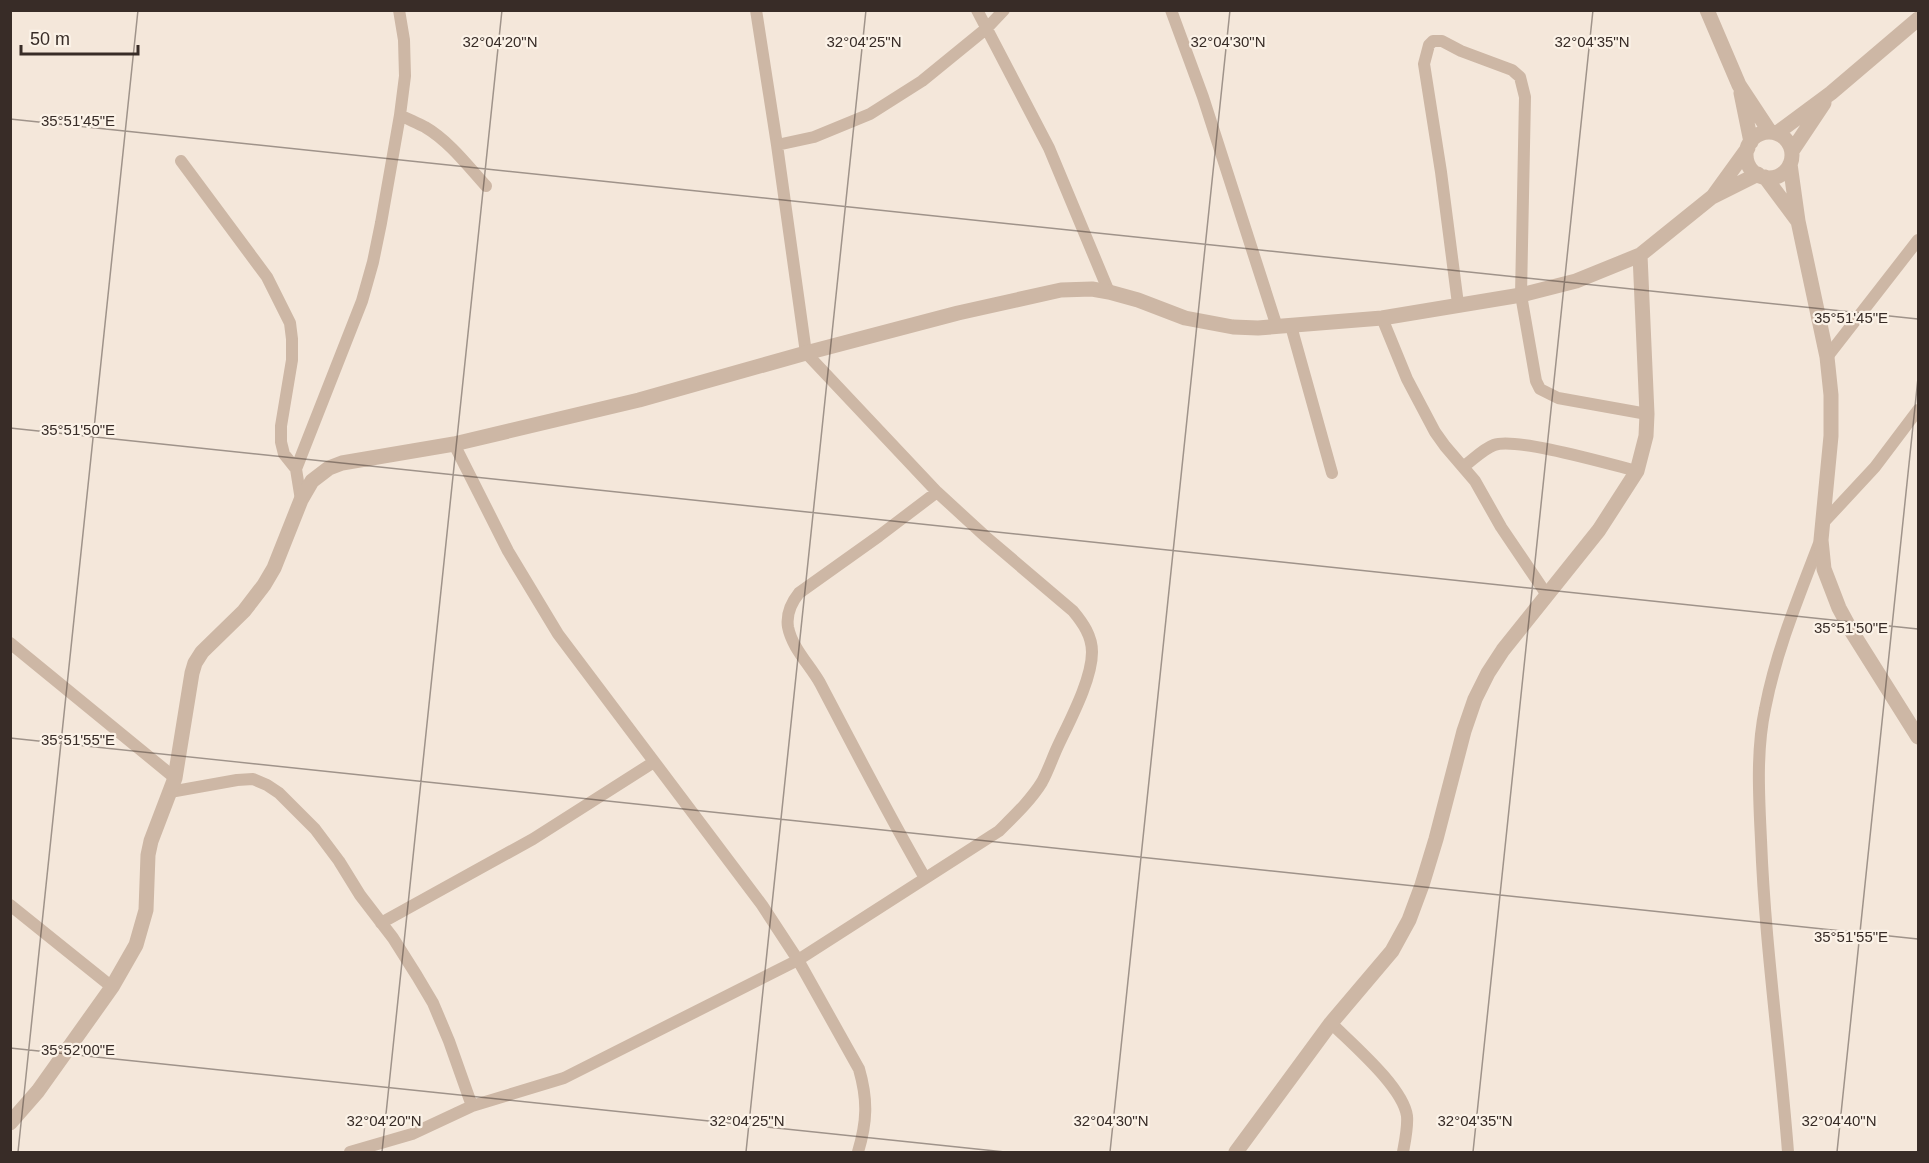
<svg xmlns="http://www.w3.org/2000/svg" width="1929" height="1163" viewBox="0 0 1929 1163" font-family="Helvetica,sans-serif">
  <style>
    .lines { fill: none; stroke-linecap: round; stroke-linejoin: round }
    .minor { stroke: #cdb7a5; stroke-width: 12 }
    .tertiary { stroke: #cdb7a5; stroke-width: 15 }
    .ticks { fill: none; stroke: #382c27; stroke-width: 1.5; stroke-opacity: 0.45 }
    .ticks-label { font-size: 15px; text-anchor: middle; fill: #382c27; stroke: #fbf2e7; stroke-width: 4.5; stroke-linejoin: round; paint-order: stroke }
  </style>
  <rect width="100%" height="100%" fill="#f4e7da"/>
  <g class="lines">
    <path class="minor" d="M977 10 1049 148 1109 292
      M1171 10 1203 97 1277 327
      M400 115C408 119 417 123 425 127 449 141 468 166 486 186
      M777 145 814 137 870 114 922 81 987 28 1004 10
      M181 161 267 277 290 323 292 339V360L281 426V442L284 454 296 469
      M1458 304 1441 172 1424 64 1429 45 1433 41H1442L1461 51 1512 70 1520 77 1525 97 1521 295 1536 381 1540 389 1558 398 1647 414
      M1382 318 1407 379 1435 432 1445 446 1475 481 1501 527 1547 595
      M1291 326 1332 473
      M1827 357 1918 240
      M454 444 508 551 558 634 762 905 798 960 859 1069C868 1100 867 1122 858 1152
      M1463 467C1473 460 1483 449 1494 445 1516 437 1609 464 1637 471
      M301 500 296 469 362 301 373 262 381 223 400 115 405 76 404 40 399 10
      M1823 523 1875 467 1918 410
      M10 643 175 778
      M170 792 237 780 253 779 267 785 279 793 315 829 339 861 360 895 393 938 417 976 433 1003 449 1041 472 1106 412 1134 350 1152
      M925 878C888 814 854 748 820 683 810 665 792 648 788 627 786 614 791 603 799 593L879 536 937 492
      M10 905 112 987
      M381 923 533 839 654 762
      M1331 1023C1352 1044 1403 1087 1407 1116 1408 1127 1405 1141 1403 1152
      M472 1106 564 1078 798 960 999 831C1014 816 1031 800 1042 782 1048 771 1052 759 1057 748 1069 722 1092 680 1092 652 1092 636 1083 623 1073 611L986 537 937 492 806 353 777 145 756 10
      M1788 1152C1780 1048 1765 945 1761 840 1759 798 1756 751 1765 709 1776 651 1799 596 1820 541"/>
    <path class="tertiary" d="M1707 10 1739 85 1770 132
      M1741 93 1751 142
      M1746 155a23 23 0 1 1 46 0a23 23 0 1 1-46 0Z
      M1777 133 1831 93 1918 19
      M1792 151 1824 103
      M1790 164 1798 221 1827 357 1831 395V436L1821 540 1824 569 1839 608 1852 632 1918 737
      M1765 177 1797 220
      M1714 195 1748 148
      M10 1123 38 1091 112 987 136 945 146 910 148 855 151 841 175 778 192 673 195 663 202 652 244 611 264 585 274 568 301 500 312 481 329 468 342 463 454 444 639 400 806 353 958 313 1061 290 1092 289 1109 292 1138 300 1185 318 1233 327 1258 328 1382 318 1521 295 1576 281 1640 255 1712 197 1758 174
      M1236 1152 1331 1023 1392 951 1409 920 1422 885 1436 839 1464 731 1475 699 1488 673 1503 650 1599 530 1637 471 1646 436 1647 414 1640 255"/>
  </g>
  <path class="ticks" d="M10 119 1918 319M10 428 1918 629M10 738 1918 939M10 1048 1005 1152M18 1152 138 10M382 1152 502 10M746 1152 866 10M1110 1152 1230 10M1473 1152 1593 10M1837 1152 1918 378"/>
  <g class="ticks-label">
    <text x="500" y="47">32°04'20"N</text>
    <text x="864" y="47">32°04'25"N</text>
    <text x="1228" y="47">32°04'30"N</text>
    <text x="1592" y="47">32°04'35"N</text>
    <text x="78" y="126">35°51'45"E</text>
    <text x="1851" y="323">35°51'45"E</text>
    <text x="78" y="435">35°51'50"E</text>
    <text x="1851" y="633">35°51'50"E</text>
    <text x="78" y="745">35°51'55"E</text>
    <text x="1851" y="942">35°51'55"E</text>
    <text x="78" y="1055">35°52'00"E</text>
    <text x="384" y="1126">32°04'20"N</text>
    <text x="747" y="1126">32°04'25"N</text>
    <text x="1111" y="1126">32°04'30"N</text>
    <text x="1475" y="1126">32°04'35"N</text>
    <text x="1839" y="1126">32°04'40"N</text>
  </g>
  <rect width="1929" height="1163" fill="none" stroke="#382c27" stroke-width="24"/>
  <path d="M21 45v9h117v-9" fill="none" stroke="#382c27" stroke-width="3"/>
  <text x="30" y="45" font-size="18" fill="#382c27" stroke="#fbf2e7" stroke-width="4.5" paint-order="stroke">50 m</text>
</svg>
